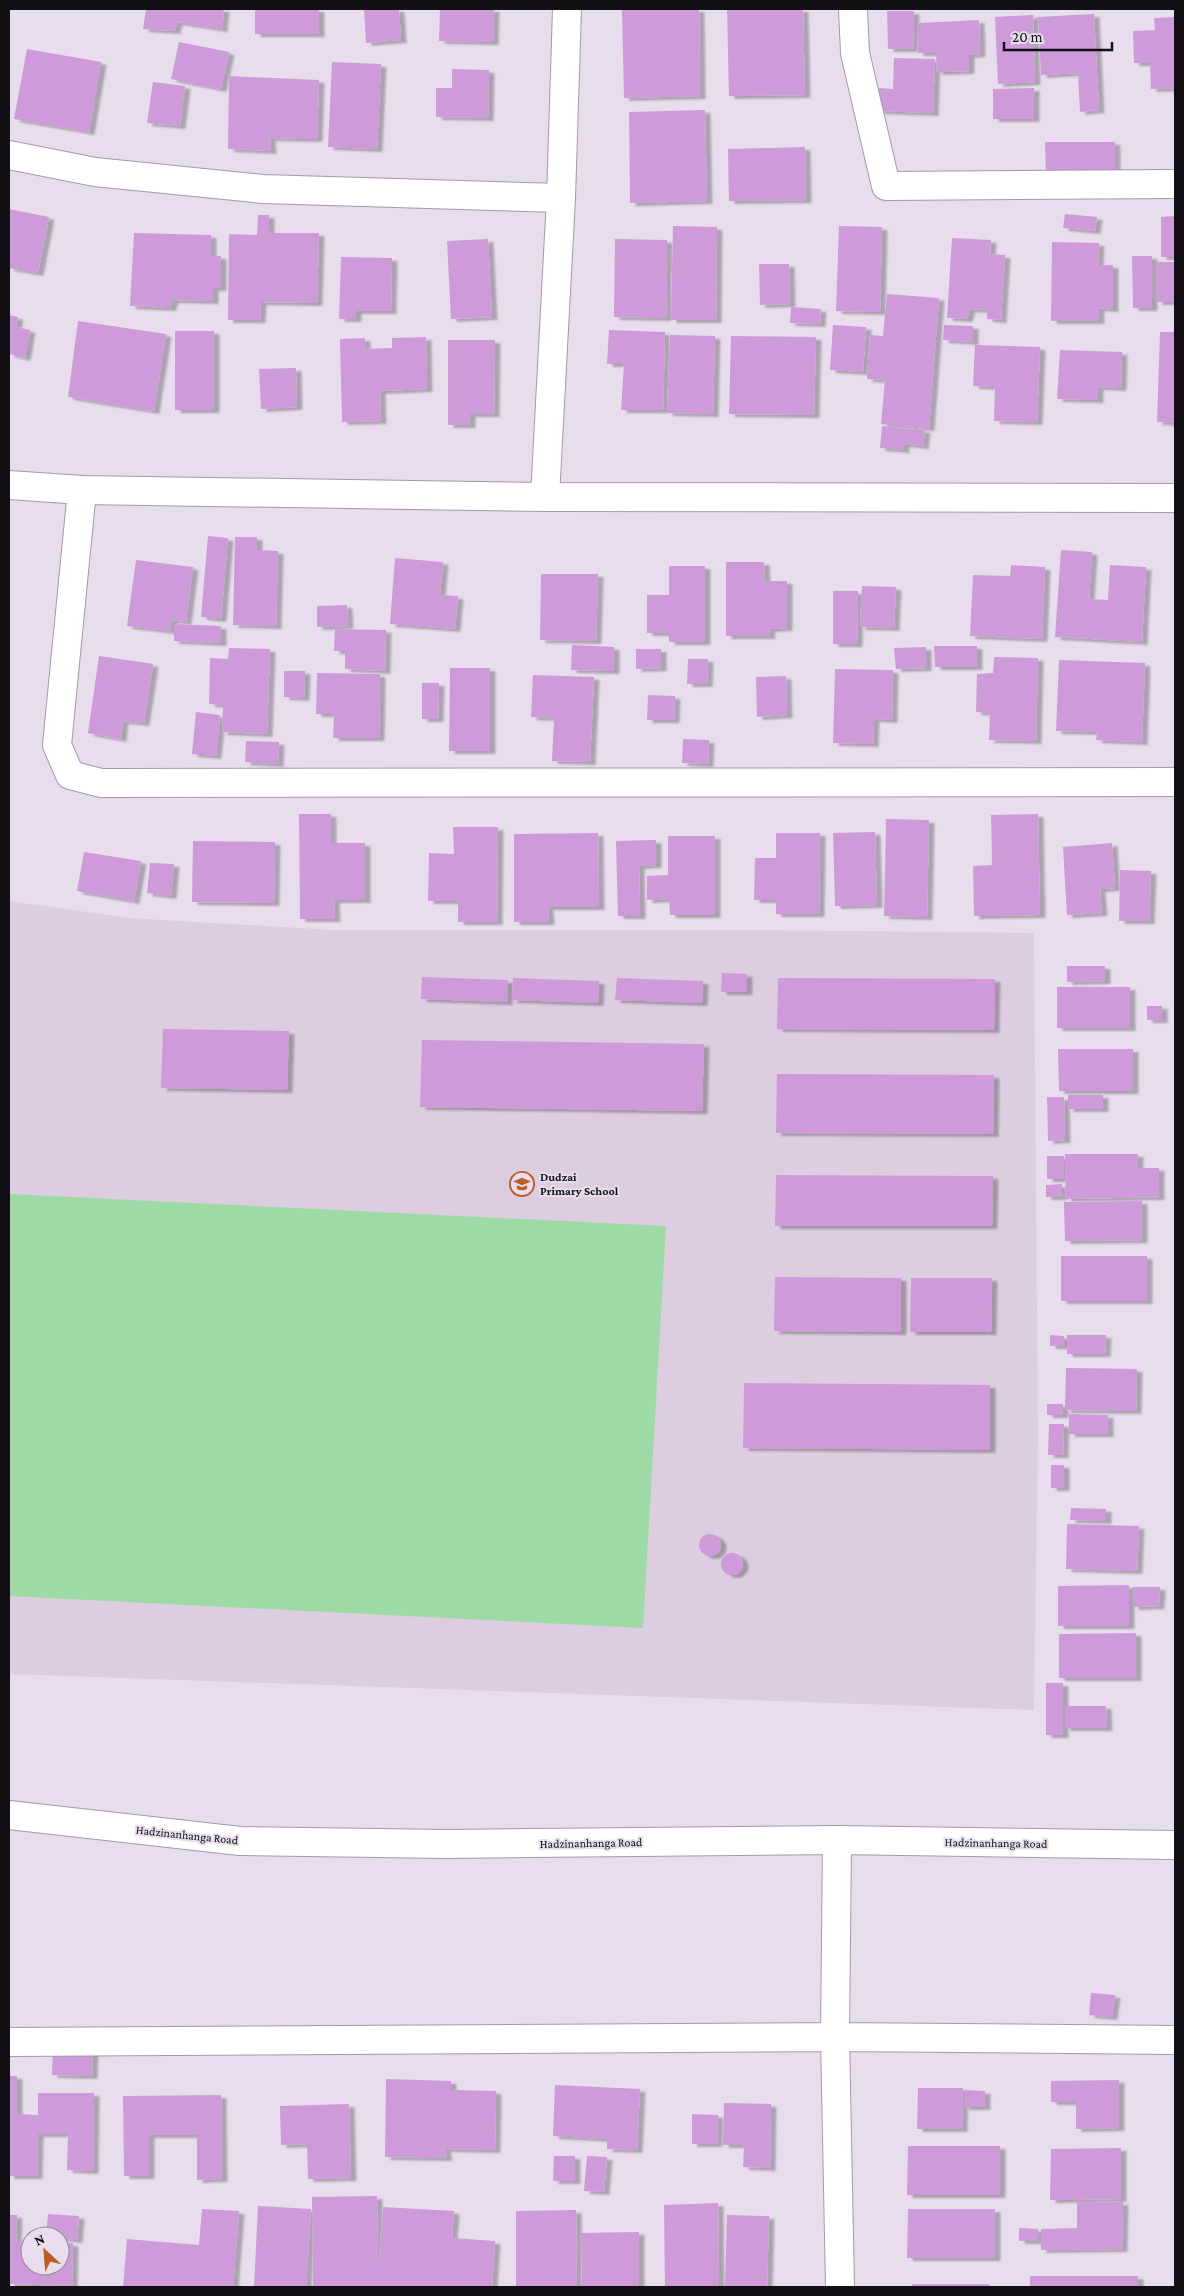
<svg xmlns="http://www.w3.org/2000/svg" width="1184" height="2296" viewBox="0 0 1184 2296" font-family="'Crimson Pro',serif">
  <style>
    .education { fill: #ddcde0 }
    .green { fill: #9edaa6 }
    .building { fill: #ce9ad9; filter: url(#shadow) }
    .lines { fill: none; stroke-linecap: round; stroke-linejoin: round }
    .minor-casing { stroke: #a49aa9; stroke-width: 30 }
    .minor { stroke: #fff; stroke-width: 28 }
    .labels { text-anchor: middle; stroke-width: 4; stroke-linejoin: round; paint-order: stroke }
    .poi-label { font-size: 12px; font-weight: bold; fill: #120f14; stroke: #e8dded; text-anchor: start }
    .street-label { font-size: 12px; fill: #120f14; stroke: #e8dded }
  </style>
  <defs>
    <filter id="shadow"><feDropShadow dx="5.5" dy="3" stdDeviation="1" flood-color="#0004"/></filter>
  </defs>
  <rect width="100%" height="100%" fill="#e8dded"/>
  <path class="education" d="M9 901 129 918 333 930H754L1034 933 1038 1436 1034 1710 9 1674Z"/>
  <path class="green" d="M9 1194 666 1226 643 1628 9 1596Z"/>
  <path class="building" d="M146 9H224L222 29 177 22 175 31 143 29Z
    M255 9H319V34H255Z
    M364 9H399L401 40 366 43Z
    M440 9H494L493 42 439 41Z
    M622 9H699L700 96 624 98Z
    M727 9H803L805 95 729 96Z
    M887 11H914L913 49H888Z
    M1094 14 1099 110 1080 112 1078 73 1041 75 1038 17Z
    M1033 15 1035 82 998 84 995 17Z
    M1175 17V88L1151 89 1150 63H1134L1133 31 1155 30 1154 18Z
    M979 20 980 54 969 55V71L937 72 936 53H918L917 23Z
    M179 42 229 52 221 89 171 79Z
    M27 49 101 62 89 132 14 119Z
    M894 58 935 59 933 113 878 111 879 88 893 89Z
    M332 62 381 64 377 149 328 147Z
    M452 69 489 70 488 118 436 117V88H452Z
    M229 76 319 80 317 139 270 138 271 151 228 149Z
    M153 82 185 86 180 126 147 123Z
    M1034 88V119H993V89Z
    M705 110 707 201 630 203 629 112Z
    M1045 142H1115V178H1046Z
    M805 147 806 200 729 201 728 149Z
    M9 209 49 217 38 273 9 268Z
    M1065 214 1097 217 1095 231 1063 228Z
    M258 215H269V233H319L317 303 261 302 260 320H228L229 234 257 235Z
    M1175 216V257H1161V217Z
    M673 226 717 227 716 320H671Z
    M839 226 882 227 880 312 836 311Z
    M134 233 211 235V256H221V288H213V301L173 300 170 308 130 306Z
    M952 238 991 240 990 254 1005 255 1001 320 987 319V310L970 309 967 319 947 318Z
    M488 239 492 317 451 319 447 241Z
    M615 239 667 240 666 318 614 317Z
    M1052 242 1099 243 1098 265H1113V309L1099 308V321H1051Z
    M1132 256H1152V308H1133Z
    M341 257 392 258 391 311H356V319H339Z
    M1157 262H1175V302H1157Z
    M759 264H789L790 304 760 305Z
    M887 294 939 298 929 428 881 424 885 380 867 379 870 335 883 336Z
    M791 307 821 309 820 324 790 323Z
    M9 315 18 317 16 327 30 330 25 358 9 354Z
    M78 321 166 334 154 411 68 397Z
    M833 325 866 327 863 372 830 370Z
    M944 325 973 326V342L943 340Z
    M609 330 665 332 663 410H621L624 364H607Z
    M175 331H214V410H175Z
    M1160 332H1175V423L1157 422Z
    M670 335 715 336 713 414 667 413Z
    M731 336 816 337 814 415 729 414Z
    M426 337 427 389 380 391 381 421 342 422 340 339 365 338V349L392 348V338Z
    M448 340H495L494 414H470V425H448Z
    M975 345 1040 347 1037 422 994 421 995 387 973 386Z
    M1060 350 1122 352 1121 388 1098 387V400L1057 399Z
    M296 368 297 407 261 409 259 369Z
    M882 426 925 430 923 446 904 444V450L880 448Z
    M208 536 228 538 221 619 201 617Z
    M235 537H257V550L278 551 276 626 233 625Z
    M1061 550 1092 552 1089 599 1108 600 1110 565 1146 567 1142 642 1055 637Z
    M395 558 443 562 440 595 458 596 455 629 390 624Z
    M136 560 193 567 186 622 172 620 170 631 127 626Z
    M726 562H764L765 581H787V628L769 629 770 636H726Z
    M1011 565 1045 567 1042 639 970 636 973 575 1010 576Z
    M669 566H705V642H669V633H647V595H669Z
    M541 574H598L596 641 540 640Z
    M862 586 896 587 894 628 860 627Z
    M833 591H858L857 644H833Z
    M347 605 348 626 317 627V606Z
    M174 624 221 626V643L174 641Z
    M335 629 386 630 385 671 345 669V651H334Z
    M572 645 614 647V671L571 670Z
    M934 646H977V667H935Z
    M926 647V668L896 669 894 648Z
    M229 648 270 649 267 734 222 732 223 705 209 704 210 658 228 659Z
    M636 649H661V668L636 669Z
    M99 656 153 664 144 723 123 721 121 739 88 733Z
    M994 657 1038 658 1036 741 989 740 990 713 976 712 977 674 993 673Z
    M688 659H708L707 684H687Z
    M1059 660 1145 663 1142 742 1096 740 1097 732 1056 731Z
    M450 668H490V751H449Z
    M835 669 893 670 892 720 874 719 873 744 833 743Z
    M284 671H305L304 698 284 697Z
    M317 673 380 674 379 738H333L334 714H316Z
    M533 675 594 677 590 762 552 761 554 718 531 717Z
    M786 676 787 715 757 717 756 677Z
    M422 683H439L438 719H422Z
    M648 695 675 696 674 720H647Z
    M196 712 220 715 216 756 192 754Z
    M683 739 709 740 708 764 682 763Z
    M246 741 279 742 278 764 245 762Z
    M299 814H331V843H365V900H334L335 919H300Z
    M1038 814 1040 915 974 916 973 866 992 865 991 815Z
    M886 819 929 820 927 917 884 916Z
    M453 827H498L497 922H458V901H428L429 853 454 854Z
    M875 832 877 905 835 906 833 833Z
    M598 833 599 907H548L549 922H514V834Z
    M776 833H820L819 914H776V900H754L755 858H776Z
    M668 836H715V915H670L669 899 647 900V876L668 875Z
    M656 840V865L639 866 640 916H618L616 841Z
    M193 841 275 842 274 903 192 902Z
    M1112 843 1115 888 1100 889 1102 913 1067 915 1063 847Z
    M84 852 141 861 134 901 77 891Z
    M150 863 174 864 171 896 147 893Z
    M1120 870 1151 871 1149 921H1119Z
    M1067 966H1105V981L1067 982Z
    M722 973 747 974V992H721Z
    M422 977 508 980 507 1002 421 999Z
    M513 978 599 981 598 1003 512 1000Z
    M617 978 703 981 702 1003 615 1000Z
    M778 978 995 979 994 1030 777 1029Z
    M1057 987H1130V1028H1057Z
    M1147 1006H1162V1020H1147Z
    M163 1029 289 1031 287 1090 161 1088Z
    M422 1040 704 1044 702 1111 420 1107Z
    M1058 1049H1133V1091H1059Z
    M777 1074 994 1075 993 1134 776 1133Z
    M1068 1095H1103V1109H1068Z
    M1047 1097H1064L1065 1140 1048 1141Z
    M1065 1154H1138V1168H1159V1197L1066 1199Z
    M1047 1156H1064V1179H1047Z
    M776 1175 993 1176 992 1226H775Z
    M1062 1184V1197H1046V1185Z
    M1142 1201V1240L1065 1241 1064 1202Z
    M1061 1256H1147V1301H1061Z
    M775 1277 901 1278V1332L774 1331Z
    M911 1278H992L991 1332H910Z
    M1050 1335 1064 1336V1346H1050Z
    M1067 1335H1106L1105 1354H1067Z
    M1066 1368 1137 1369 1136 1411 1065 1410Z
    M744 1383 990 1385V1450L743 1448Z
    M1047 1404H1063V1415H1047Z
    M1069 1414 1108 1415V1434H1069Z
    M1049 1424H1064L1063 1455H1048Z
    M1051 1465H1064V1488H1051Z
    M1071 1508 1106 1509V1521L1070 1520Z
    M1067 1524 1139 1526 1137 1571 1066 1569Z
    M699 1545a11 11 0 1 1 22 0a11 11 0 1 1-22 0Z
    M721 1564a11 11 0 1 1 22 0a11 11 0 1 1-22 0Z
    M1129 1585V1626H1058V1586Z
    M1133 1587H1160L1159 1606 1133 1607Z
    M1136 1633V1678H1059V1634Z
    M1046 1683H1063V1735H1046Z
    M1065 1706H1106L1107 1728H1065Z
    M1091 1993 1115 1995 1112 2017 1089 2015Z
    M53 2048 93 2049 92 2076 52 2075Z
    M9 2076H17V2114L38 2115V2093H94L93 2171 67 2170 68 2134H38L37 2176H9Z
    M386 2079 451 2081V2090L496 2091 495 2150 445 2149 447 2158 385 2157Z
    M1119 2080V2128L1076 2129V2102H1051V2081Z
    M555 2085 640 2089 637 2150 607 2149V2139L553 2136Z
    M918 2088H963L962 2129H917Z
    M964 2090 985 2091V2107H964Z
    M221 2095 222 2179 197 2180V2135H149V2176H124L123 2096Z
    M724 2103 771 2104 770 2168 743 2167 744 2145H723Z
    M349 2104 351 2178 308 2179 307 2144 281 2145 280 2106Z
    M692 2114 718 2115 717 2144H692Z
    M908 2146H1000V2195H907Z
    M1121 2148V2199L1050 2200 1051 2149Z
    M554 2156H575V2181H553Z
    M587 2156 607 2157 604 2192 584 2191Z
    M377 2196 378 2271 383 2207 454 2211 452 2238 495 2241 492 2287H313L312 2197Z
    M1077 2202H1123L1122 2249 1041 2250V2229L1077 2228Z
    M718 2203 719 2287H665L664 2205Z
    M258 2206 311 2209 306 2287H254Z
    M202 2209 239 2211 233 2287H123L127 2239 199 2245Z
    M908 2209H995V2258H907Z
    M576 2210 577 2287H516V2211Z
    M48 2214 79 2216 77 2240 60 2238V2236H46Z
    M9 2215H17L16 2242H30V2266H60V2243H73L72 2286 9 2284Z
    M727 2215 769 2216 767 2287H725Z
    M1019 2228 1038 2229V2241H1019Z
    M639 2232V2287H582L581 2233Z
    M1030 2276H1138V2287H1030Z
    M912 2284H989V2287H912Z"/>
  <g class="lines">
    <defs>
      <path id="minor" d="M853 9 855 53 886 186 1175 184
        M9 155 95 172 263 189 561 198
        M9 485 82 490 545 497 1175 498
        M82 490 57 745 70 775 101 783 1175 782
        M545 497 561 198 567 9
        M9 1815 240 1841 446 1844 837 1840 1175 1845
        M837 1840 835 2037 840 2287
        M9 2042 835 2037 1175 2040"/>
    </defs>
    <use href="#minor" class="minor-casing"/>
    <use href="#minor" class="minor"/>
  </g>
  <defs>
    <symbol id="school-ring" viewBox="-11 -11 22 22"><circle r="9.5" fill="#e8dded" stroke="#be5c21" stroke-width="1.5"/><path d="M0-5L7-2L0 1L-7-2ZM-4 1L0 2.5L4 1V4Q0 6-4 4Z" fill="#be5c21"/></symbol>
  </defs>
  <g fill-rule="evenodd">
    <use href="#school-ring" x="508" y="1170" width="28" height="28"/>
  </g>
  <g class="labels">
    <g class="poi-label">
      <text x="540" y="1181">Dudzai<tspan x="540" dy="14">Primary School</tspan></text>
    </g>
    <g class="street-label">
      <text transform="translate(187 1835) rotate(6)" y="4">Hadzinanhanga Road</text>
      <text transform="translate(591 1843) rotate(-1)" y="4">Hadzinanhanga Road</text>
      <text transform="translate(996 1843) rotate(1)" y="4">Hadzinanhanga Road</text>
    </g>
  </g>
  <rect width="1184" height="2296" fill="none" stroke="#120f14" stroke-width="20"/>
  <g transform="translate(45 2251) rotate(334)"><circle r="24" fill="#e8dded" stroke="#928b96"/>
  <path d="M0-4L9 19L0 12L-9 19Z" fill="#be5c21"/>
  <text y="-8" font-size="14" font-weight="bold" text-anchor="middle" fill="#120f14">N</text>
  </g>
  <path d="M1004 42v8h108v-8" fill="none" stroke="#120f14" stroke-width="2.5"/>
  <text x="1012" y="42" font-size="15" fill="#120f14" stroke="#e8dded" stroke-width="4" paint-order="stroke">20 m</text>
</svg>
